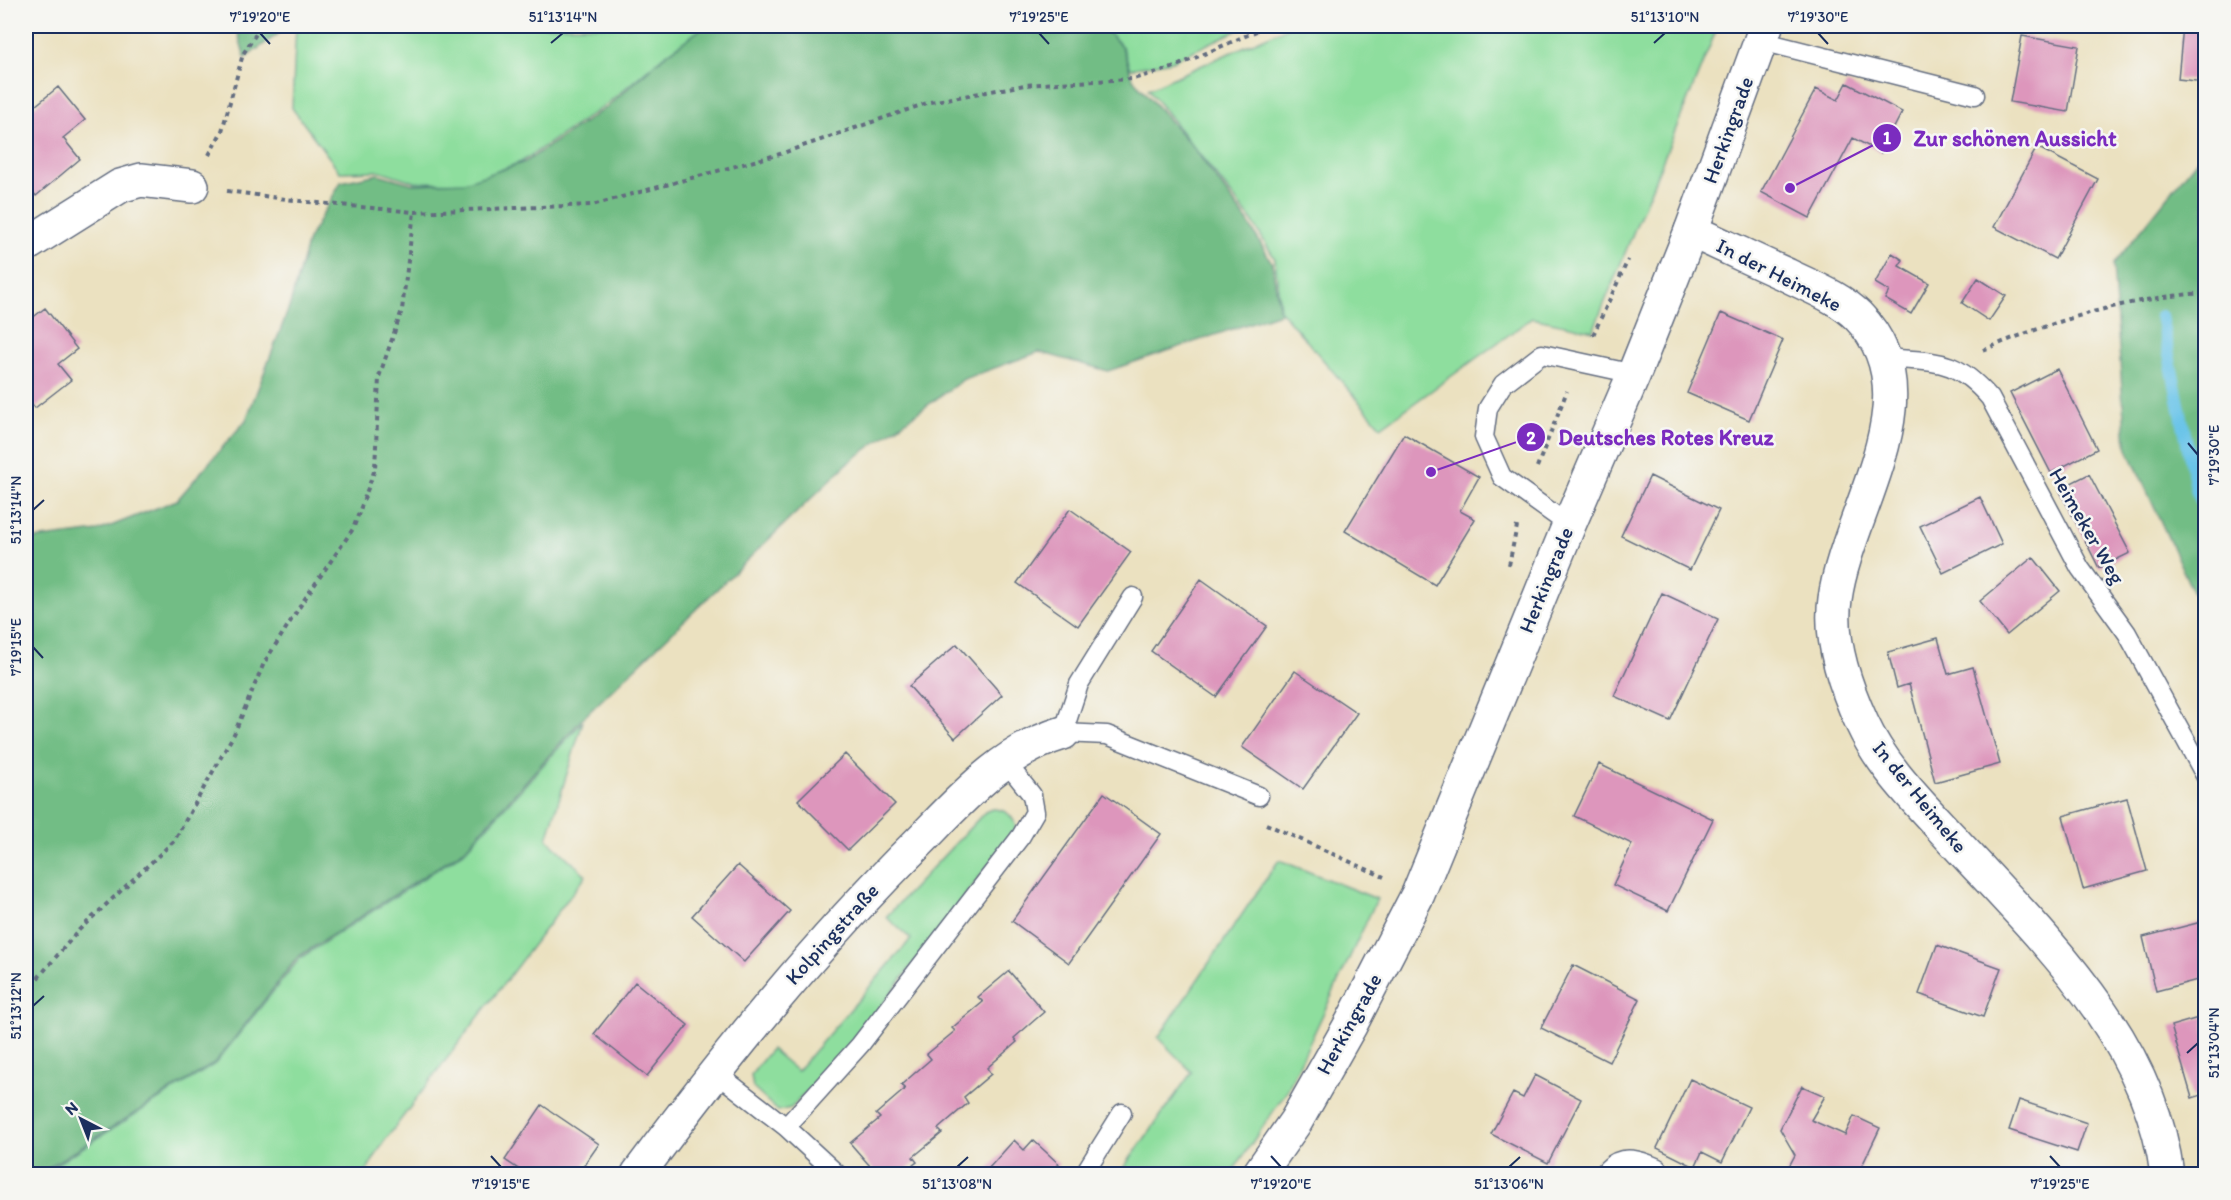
<svg xmlns="http://www.w3.org/2000/svg" width="2231" height="1200" viewBox="0 0 2231 1200" font-family="Itim,sans-serif">
  <style>
    .green { fill: #8ede9e; stroke: #54867e; stroke-width: 1.5 }
    .forest { fill: #72bd85; stroke: #467672; stroke-width: 1.5 }
    .lines { fill: none; stroke-linecap: round; stroke-linejoin: round }
    .stream { stroke: #6bc4e9; stroke-width: 12 }
    .building { fill: #dd96bc }
    .lane-casing { stroke: #646d80; stroke-width: 21 }
    .street-casing { stroke: #646d80; stroke-width: 36 }
    .secondary-casing { stroke: #646d80; stroke-width: 36 }
    .path { stroke: #646d80; stroke-width: 4; stroke-dasharray: 4.5 4.5; stroke-linecap: butt }
    .lane { stroke: #fff; stroke-width: 18 }
    .street { stroke: #fff; stroke-width: 33 }
    .secondary { stroke: #fff; stroke-width: 33 }
    .ticks { fill: none; stroke: #1b2f5e; stroke-width: 2 }
    .labels { text-anchor: middle; stroke-width: 5; stroke-linejoin: round; paint-order: stroke }
    .street-label { font-size: 21px; fill: #1b2f5e; stroke: #f6f6f2 }
    .leader { fill: none; stroke: #7b2cbf; stroke-width: 2 }
    .callout-dot { fill: #7b2cbf; stroke: #f6f6f2; stroke-width: 2 }
    .mark-label { font-size: 18px; text-anchor: middle; font-weight: bold; fill: #fff }
    .callout-label { font-size: 22px; text-anchor: middle; font-weight: bold; fill: #7b2cbf; stroke: #f6f6f2; stroke-width: 5; stroke-linejoin: round; paint-order: stroke }
    .neatline { fill: none; stroke: #1b2f5e; stroke-width: 2 }
    .ticks-label { font-size: 15px; text-anchor: middle; fill: #1b2f5e }
  </style>
  <rect width="100%" height="100%" fill="#f6f6f2"/>
  <filter id="ink" filterUnits="userSpaceOnUse"><feTurbulence type="fractalNoise" baseFrequency=".0167" numOctaves="2"/><feDisplacementMap in="SourceGraphic" scale="12" xChannelSelector="R" yChannelSelector="G"/><feConvolveMatrix kernelMatrix="1 2 1 2 8 2 1 2 1" color-interpolation-filters="sRGB"/></filter>
  <filter id="wash" filterUnits="userSpaceOnUse"><feTurbulence type="fractalNoise" baseFrequency=".008" numOctaves="4" result="noise"/><feDisplacementMap in="SourceGraphic" scale="24" xChannelSelector="R" yChannelSelector="G"/><feGaussianBlur stdDeviation="1.35" result="paint"/><feColorMatrix in="noise" values="0 0 0 0 0 0 0 0 0 0 0 0 0 0 0 0 0 1.4 0 .05"/><feComposite in="paint" operator="in"/></filter>
  <g filter="url(#wash)">
    <rect width="100%" height="100%" fill="#ebe1c0"/>
    <path class="green" d="M296 26H705L662 57 607 104 521 162 466 183 415 182 381 171 340 172 292 108Z
      M1104 26H1246L1172 61 1130 69 1123 48Z
      M1291 26H1718L1593 331 1532 318 1381 427 1280 310 1275 259 1252 221 1148 89Z
      M583 721 547 839 586 875 383 1143 365 1174H41L215 1064 300 958 464 852Z
      M992 809C1006 809 1014 816 1016 829L850 1047 791 1108 778 1111 753 1088 751 1075 771 1049 797 1071 911 939 886 917 985 812Z
      M1279 860 1377 899 1287 1091 1231 1174H1119L1192 1072 1158 1038Z"/>
    <path class="forest" d="M236 26H289L245 58Z
      M705 26H1102L1122 47 1133 79 1193 147 1248 222 1272 263 1280 313 1108 371 1039 352 964 379 849 462 583 718 463 851 298 957 215 1063 38 1174H26V540L98 531 177 500 246 420 290 305 308 240 341 182 378 174 413 184 465 182 525 162 607 107 663 57Z
      M2205 150V619L2126 445 2113 265Z"/>
    <g class="lines">
      <path class="stream" d="M2161 316 2197 492 2206 511"/>
    </g>
    <g id="blocks">
      <path class="building" d="M2183 26H2205V82L2178 79Z
        M2022 36 2079 46 2068 112 2010 102Z
        M1847 83 1902 112 1881 153 1853 138 1810 218 1761 192 1816 89 1838 100Z
        M58 87 85 120 63 138 80 159 36 196 26 183V107L31 102 35 106Z
        M2037 147 2098 179 2055 259 1994 227Z
        M1892 253 1903 260 1899 266 1929 283 1911 314 1885 299 1889 291 1875 283Z
        M1978 278 2006 296 1989 321 1962 303Z
        M45 308 77 349 58 364 71 380 35 408 26 396V331L29 328 26 323Z
        M1721 313 1783 340 1749 420 1687 393Z
        M2057 369 2097 449 2051 473 2010 393Z
        M1404 434 1479 477 1460 511 1475 519 1435 585 1345 531Z
        M2089 474 2130 553 2099 568 2059 489Z
        M1650 476 1719 510 1690 570 1621 536Z
        M1980 497 2002 544 1943 573 1920 526Z
        M1070 509 1131 552 1078 626 1017 583Z
        M2033 557 2060 591 2007 635 1980 601Z
        M1201 579 1267 626 1216 697 1151 651Z
        M1662 593 1718 619 1670 721 1614 696Z
        M1938 638 1948 674 1973 667 2000 764 1935 782 1909 684 1897 688 1888 652Z
        M957 644 1002 695 955 738 909 686Z
        M1295 671 1357 713 1303 789 1242 747Z
        M845 754 895 804 848 850 798 800Z
        M1599 764 1713 819 1668 911 1613 885 1632 844 1574 816Z
        M1104 793 1161 834 1069 963 1012 921Z
        M2127 798 2147 871 2083 889 2063 816Z
        M738 865 790 911 744 962 692 916Z
        M2205 921V978L2156 991 2143 937Z
        M1937 945 2001 968 1983 1017 1919 994Z
        M1573 965 1640 999 1609 1062 1541 1028Z
        M1009 971 1044 1012 1014 1038 1017 1042 987 1068 991 1074 964 1097 968 1103 938 1129 942 1133 913 1157 917 1162 901 1174H877L850 1143 880 1118 876 1114 905 1089 901 1085 931 1059 927 1054 955 1031 952 1028 983 1002 978 997Z
        M635 982 688 1025 647 1076 594 1034Z
        M2205 1016V1094L2192 1098 2171 1026Z
        M1535 1075 1581 1099 1548 1163 1491 1134 1513 1093 1523 1098Z
        M1690 1079 1749 1107 1722 1162 1702 1152 1695 1167 1657 1148Z
        M1802 1086 1825 1096 1811 1120 1845 1135 1854 1116 1880 1128 1858 1174H1829L1822 1172 1821 1174H1785L1795 1155 1780 1129Z
        M2019 1100 2087 1123 2077 1152 2009 1130Z
        M542 1105 599 1144 578 1174H526L505 1160Z
        M1014 1140 1024 1150 1033 1140 1059 1164 1049 1174H994L988 1169Z"/>
    </g>
  </g>
  <g filter="url(#ink)">
    <use href="#blocks" fill-opacity="0" stroke="#646d80" stroke-width="1.5"/>
    <g class="lines">
      <defs>
        <path id="lane" d="M1761 41 1975 95
          M1885 358C1936 363 1953 356 1990 398L2080 568 2127 633 2206 777
          M1569 525 1502 477 1484 437 1488 408 1503 384 1542 354 1634 374
          M1133 597 1079 684 1063 733 1107 735 1259 796
          M714 1071 786 1127 837 1174
          M786 1127 860 1045 1021 836 1035 812 1032 795 1005 761
          M1084 1174 1122 1113"/>
        <path id="street" d="M1691 231C1723 245 1755 261 1787 275 1811 287 1839 297 1858 316 1936 395 1847 510 1835 599 1829 640 1845 686 1862 723 1882 767 1920 804 1952 839 2041 936 2150 1037 2167 1174
          M26 245 120 186 141 180 192 186
          M638 1174C725 1057 816 944 920 841 963 797 1003 751 1063 733
          M1613 1174C1624 1162 1639 1168 1653 1174"/>
        <path id="secondary" d="M1259 1174 1296 1121 1351 1024 1418 894 1569 525 1634 374 1691 231 1766 26"/>
      </defs>
      <use href="#lane" class="lane-casing"/>
      <use href="#street" class="street-casing"/>
      <use href="#secondary" class="secondary-casing"/>
      <path class="path" d="M209 155 222 131 243 54 261 26
        M227 191 308 202 414 212 592 205 780 154 930 102 1025 85 1133 79 1172 68 1268 26
        M1593 335 1628 260
        M1983 350C2054 321 2129 297 2206 293
        M1537 467 1567 391
        M1509 565 1517 526
        M1266 824 1384 877
        M26 992 79 930 174 841 234 734 264 663 304 600 353 529 375 469 379 377 402 310 414 212"/>
      <use href="#lane" class="lane"/>
      <use href="#street" class="street"/>
      <use href="#secondary" class="secondary"/>
    </g>
  </g>
  <path class="ticks" d="M260 33 270 44M1039 33 1049 44M1818 33 1828 44M551 43 563 33M1654 43 1665 33M2188 443 2198 455M33 510 44 500M33 647 43 658M33 1006 44 996M2187 1053 2198 1043M491 1156 501 1167M1271 1156 1281 1167M2050 1156 2060 1167M957 1167 968 1157M1509 1167 1520 1157"/>
  <g class="labels">
    <g class="street-label">
      <text transform="translate(1728 130) rotate(-70)" y="7">Herkingrade</text>
      <text transform="translate(1779 275) rotate(27)" y="7">In der Heimeke</text>
      <text transform="translate(2087 526) rotate(60)" y="7">Heimeker Weg</text>
      <text transform="translate(1546 580) rotate(-68)" y="7">Herkingrade</text>
      <text transform="translate(1920 797) rotate(51)" y="7">In der Heimeke</text>
      <text transform="translate(832 934) rotate(-48)" y="7">Kolpingstraße</text>
      <text transform="translate(1349 1024) rotate(-61)" y="7">Herkingrade</text>
    </g>
  </g>
  <path class="leader" d="M1790 188L1887 138M1431 472L1531 437"/>
  <g class="callout-dot">
    <circle cx="1790" cy="188" r="6"/>
    <circle cx="1431" cy="472" r="6"/>
    <circle cx="1887" cy="138" r="15"/>
    <circle cx="1531" cy="437" r="15"/>
  </g>
  <g class="mark-label">
    <text x="1887" y="144">1</text>
    <text x="1531" y="444">2</text>
  </g>
  <g class="callout-label">
    <text x="2015" y="146">Zur schönen Aussicht</text>
    <text x="1666" y="445">Deutsches Rotes Kreuz</text>
  </g>
  <rect width="2231" height="1200" fill="none" stroke="#f6f6f2" stroke-width="66"/>
  <g transform="translate(81 1119) rotate(318)" stroke="#f6f6f2" stroke-width="4.5" paint-order="stroke">
  <path d="M0-4.5L10 22L0 15L-10 22Z" fill="#1b2f5e"/>
  <text y="-9" font-size="16" font-weight="bold" text-anchor="middle" fill="#1b2f5e">N</text>
  </g>
  <rect x="33" y="33" width="2165" height="1134" class="neatline"/>
  <g class="ticks-label">
    <text x="260" y="22">7°19'20"E</text>
    <text x="563" y="22">51°13'14"N</text>
    <text x="1039" y="22">7°19'25"E</text>
    <text x="1665" y="22">51°13'10"N</text>
    <text x="1818" y="22">7°19'30"E</text>
    <text transform="translate(2214 455) rotate(-90)" y="5">7°19'30"E</text>
    <text transform="translate(16 510) rotate(-90)" y="5">51°13'14"N</text>
    <text transform="translate(16 647) rotate(-90)" y="5">7°19'15"E</text>
    <text transform="translate(16 1006) rotate(-90)" y="5">51°13'12"N</text>
    <text transform="translate(2214 1043) rotate(-90)" y="5">51°13'04"N</text>
    <text x="501" y="1189">7°19'15"E</text>
    <text x="957" y="1189">51°13'08"N</text>
    <text x="1281" y="1189">7°19'20"E</text>
    <text x="1509" y="1189">51°13'06"N</text>
    <text x="2060" y="1189">7°19'25"E</text>
  </g>
</svg>
